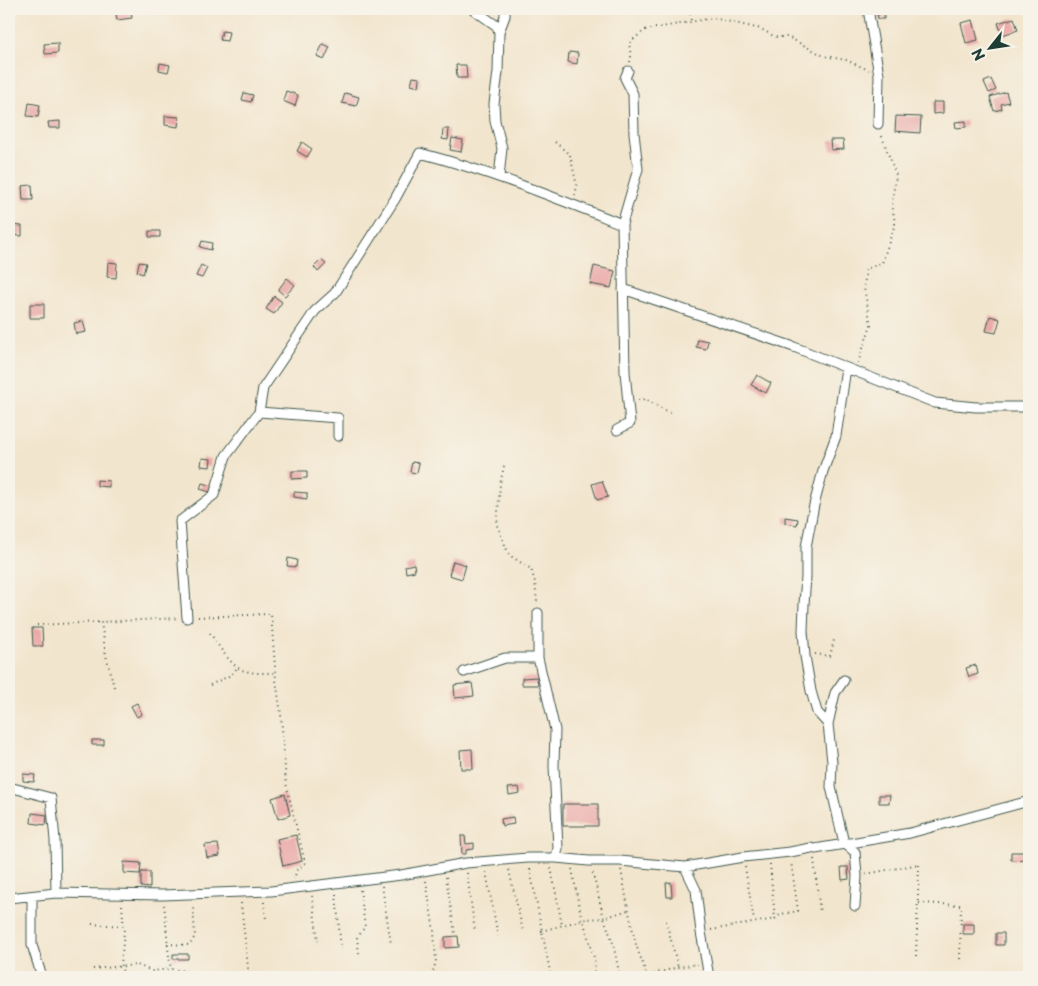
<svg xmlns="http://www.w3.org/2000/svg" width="1038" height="986" viewBox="0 0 1038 986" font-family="'Playpen Sans',sans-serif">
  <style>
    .building { fill: #eaa9a7 }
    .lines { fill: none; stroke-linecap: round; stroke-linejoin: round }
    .minor-casing { stroke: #3f564b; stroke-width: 11 }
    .path { stroke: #3f564b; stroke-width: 2; stroke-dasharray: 1 4; stroke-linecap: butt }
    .minor { stroke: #fff; stroke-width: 9 }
  </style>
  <rect width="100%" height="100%" fill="#f7f3e8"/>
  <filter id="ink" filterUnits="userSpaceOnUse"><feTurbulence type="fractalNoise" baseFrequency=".02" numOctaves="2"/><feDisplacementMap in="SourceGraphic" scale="10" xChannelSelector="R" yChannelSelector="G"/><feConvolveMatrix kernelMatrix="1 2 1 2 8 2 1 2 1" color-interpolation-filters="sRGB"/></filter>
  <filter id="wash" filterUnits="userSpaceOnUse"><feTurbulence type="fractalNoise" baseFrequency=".0096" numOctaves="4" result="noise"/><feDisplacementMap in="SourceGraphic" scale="20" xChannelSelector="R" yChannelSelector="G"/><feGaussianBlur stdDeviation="1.12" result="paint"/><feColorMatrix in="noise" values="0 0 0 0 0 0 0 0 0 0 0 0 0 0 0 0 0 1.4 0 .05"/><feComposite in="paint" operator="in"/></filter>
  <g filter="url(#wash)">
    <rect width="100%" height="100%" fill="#f2e5cd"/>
    <g id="blocks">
      <path class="building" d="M115 9H131L132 18 117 20Z
        M877 9H884V19H878Z
        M1014 18 1018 30 1002 35 998 23Z
        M973 20 978 40 966 43 961 23Z
        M222 31 229 32 227 41 220 40Z
        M58 43V53L45 54 44 44Z
        M323 44 330 47 324 60 317 56Z
        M569 52 578 53 577 64 568 62Z
        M160 63 170 65 168 72 159 70Z
        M456 65H466L467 78H457Z
        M413 77 420 78 419 87 411 85Z
        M991 79 996 90 989 93 984 82Z
        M286 91 298 95 295 106 283 101Z
        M1006 92 1009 102 1001 104 1002 109 994 111 990 97Z
        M244 93 253 95 251 102 242 100Z
        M345 93 359 97 356 106 342 103Z
        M933 102H943V113L933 114Z
        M29 103 40 105 38 117 27 116Z
        M165 116 179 117 178 127 165 125Z
        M896 116 921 117 920 133 895 131Z
        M60 121V128H49L48 122Z
        M966 121V127L956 128 955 122Z
        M443 129H449L448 140 442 139Z
        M452 138 463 140 461 152 450 150Z
        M830 140H843L844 149 831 150Z
        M302 142 312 149 307 157 297 151Z
        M32 185 33 200H23L22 186Z
        M11 225 22 226V236L11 235Z
        M149 231H160V237H149Z
        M202 241 212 243 211 250 200 247Z
        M321 260 326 264 318 272 314 267Z
        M108 262 117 263 116 278 107 277Z
        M139 262 146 263 143 274 137 272Z
        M201 265 207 268 202 278 196 276Z
        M594 266 615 271 611 288 590 284Z
        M287 278 295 285 285 296 278 290Z
        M274 296 282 302 274 314 266 309Z
        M30 304H44V318H30Z
        M990 316 1000 319 996 333 986 331Z
        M83 321 86 332 76 334 74 323Z
        M698 339 708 341 706 349 696 347Z
        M757 375 771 383 766 393 751 385Z
        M202 458 211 459 210 467 201 466Z
        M412 462 419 463 417 473 410 472Z
        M292 471H307V478L292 479Z
        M97 480 109 481V487L97 486Z
        M602 481 608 497 597 500 592 484Z
        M202 483 212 486 210 492 200 489Z
        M294 492 307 493V499L294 497Z
        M785 517 798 519 797 525 785 523Z
        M288 558 297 560 296 567 287 566Z
        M453 561 466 565 462 579 449 575Z
        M414 564 415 571 406 573 405 566Z
        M32 628H42L43 646H33Z
        M976 665 978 674 969 677 966 668Z
        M537 677 538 685H522V678Z
        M472 683 474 696 455 698 454 685Z
        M137 703 142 714 137 717 131 706Z
        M92 740H104V745H92Z
        M472 749 473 769H461L460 750Z
        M23 774 35 775 34 782 23 781Z
        M519 787 520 793 509 795 508 788Z
        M285 794 290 815 278 819 272 798Z
        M879 795H890L889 803H879Z
        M563 804H598V826H563Z
        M32 813 47 815 46 825 31 823Z
        M513 817 514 824 502 826 501 819Z
        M296 835 302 861 283 866 277 839Z
        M461 836H465L466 844 474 843V849L466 850V854H462Z
        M218 844 220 856 207 858 205 845Z
        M1011 852H1025L1026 859 1011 860Z
        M124 862 141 863 140 874 124 873Z
        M841 867H848L849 879 842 880Z
        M141 872H150V888L141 887Z
        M671 882 672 897H667L666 883Z
        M963 924H974V934H963Z
        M996 933H1004V945H996Z
        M458 936 459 947 445 948V937Z
        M173 954H188V959H173Z"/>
    </g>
  </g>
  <g filter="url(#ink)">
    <use href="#blocks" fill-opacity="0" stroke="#3f564b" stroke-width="1"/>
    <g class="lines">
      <defs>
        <path id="minor" d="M473 9 497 26 499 32 498 72 494 104 495 121 502 148 499 177
          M868 9 879 75 878 124
          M499 32 505 16V9
          M622 224 638 169 634 133 633 94 625 78 628 71
          M623 289 794 347 935 403 976 407H1029
          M259 412 338 418V436
          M538 613V658L555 730 554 766 558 848 556 858
          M187 618 180 521 214 495 226 456 259 412 263 388 315 311 335 293 395 199 420 153C489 171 556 198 622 224L625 372 630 423 617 430
          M464 672 505 658H538
          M844 680 835 693 828 724 832 762 831 787 844 843 855 852 857 876 855 906
          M828 724 817 712 811 691 805 656 803 631 804 604 806 577V547L814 505 823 471 836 436 846 368
          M9 787 51 798 55 840 56 893 162 895 271 891 401 875 466 863 528 858H556L589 861H620L685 867 743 857 790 852 811 848 815 849 910 833 1029 801
          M685 867 696 890 701 932 709 977
          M32 897V945L42 977
          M9 898 56 893"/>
      </defs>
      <use href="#minor" class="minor-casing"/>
      <path class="path" d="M690 9 691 22
        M630 62 631 57 629 43 645 30 713 18 761 29 775 37H788L824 56 846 60 869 70
        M555 142 570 155 577 186 575 195
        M858 363 871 325 864 288 866 269 882 263 895 224 892 202 896 175 881 134
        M638 400 645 399 670 413
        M504 466 500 484 497 525 509 555 531 569 535 582 537 603
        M198 617 271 614 276 680 281 714 286 783 305 863 297 870 294 879
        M37 625 101 622
        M210 633C217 643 228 662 240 669 250 674 264 673 275 673
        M815 654 830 656 834 640
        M210 685 231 675 238 667
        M114 687 106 655 101 622 178 618
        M814 859 820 913
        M770 864 775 919
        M745 867 754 921
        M551 868 562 925
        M530 869 551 977
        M572 869 582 921 584 923 595 961 594 977
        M509 870 523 931
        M621 870C626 895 630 920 636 944 639 955 644 965 647 977
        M486 872 498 936
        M467 873 475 932
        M866 874 919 864 916 956
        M446 877 455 934
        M426 881 434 931 436 962 431 977
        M382 886 391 944
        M336 894 341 949
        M312 896 318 941
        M264 902 266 919
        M241 903 249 977
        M919 903 961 905 960 960
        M122 905 124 931 121 965 124 977
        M164 905C167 926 167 948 171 969
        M666 921 678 967
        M92 924 123 926
        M711 930 775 919 781 914 798 911 791 862
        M541 931 586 919 604 918 592 870
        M167 944 190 945 195 936 193 905
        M359 953 357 938 365 927 360 889
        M93 969 137 965 152 971 171 969 204 974
        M620 977 613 943 604 918 628 910
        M644 977 678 967 698 964"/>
      <use href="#minor" class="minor"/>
    </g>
  </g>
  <rect width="1038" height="986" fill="none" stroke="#f7f3e8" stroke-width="30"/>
  <g transform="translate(990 48) rotate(240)" stroke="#f7f3e8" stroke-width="4" paint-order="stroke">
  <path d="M0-4L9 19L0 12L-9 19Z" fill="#1f3d34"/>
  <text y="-8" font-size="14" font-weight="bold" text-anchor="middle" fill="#1f3d34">N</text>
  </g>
</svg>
